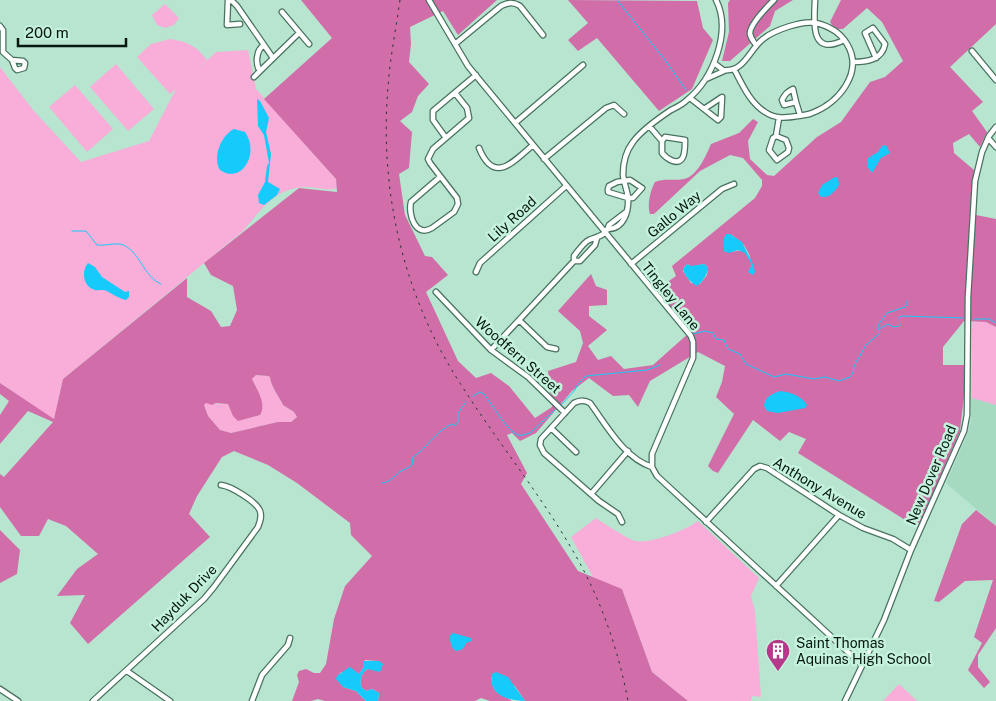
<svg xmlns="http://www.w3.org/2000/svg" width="996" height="701" viewBox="0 0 996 701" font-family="'Public Sans',sans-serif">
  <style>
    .built { fill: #a5dac1 }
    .green { fill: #f8aed8 }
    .forest { fill: #d16eaa; fill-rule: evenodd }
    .water { fill: #16cafb }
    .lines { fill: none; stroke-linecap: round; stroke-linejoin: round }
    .stream { stroke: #16cafb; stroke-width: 1 }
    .minor-casing { stroke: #48725f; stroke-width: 7 }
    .minor { stroke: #fff; stroke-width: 4.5 }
    .rail { stroke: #20352c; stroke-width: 1; stroke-dasharray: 2.5 5; stroke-linecap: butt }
    .labels { text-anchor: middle; stroke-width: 5; stroke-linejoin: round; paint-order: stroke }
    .street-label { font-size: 14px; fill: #061710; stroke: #c4f2dc }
    .poi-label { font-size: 14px; fill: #061710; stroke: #c4f2dc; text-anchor: start }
  </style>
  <rect width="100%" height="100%" fill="#b7e5cf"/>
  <path class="built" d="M972 322 996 327V526L946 483 967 435 971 420Z"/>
  <path class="green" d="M165 4 179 18 174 25 165 28 157 25 152 15Z
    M170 39C186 41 197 46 207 60L195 72 216 52 248 50 256 89 336 179 337 188C326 192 316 186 305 187 275 188 261 210 243 231L63 379 54 420 0 383V67L33 110 81 162 149 141 176 89 170 94 137 57 151 44Z
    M116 64 154 109 128 131 90 87Z
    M75 85 113 129 87 152 49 107Z
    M972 322H986L996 327V405L972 398Z
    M256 375 268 376 270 377C271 387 279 396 283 405L294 412 297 417 291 422H278L231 433 220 430 208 416 204 405 205 403 228 404 251 417 260 415C263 397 259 395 252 379Z
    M596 518C603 523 629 540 636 541 651 544 686 530 698 521L759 578 751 596 755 611 761 697 752 696 751 701H758H688L652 672 622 589 594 579 571 537Z
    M899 684 917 701H883Z"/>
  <path class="forest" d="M301 0H497L458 35 443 11 410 27 411 44 409 62 429 84 418 96 412 112 400 121 412 132 409 168 399 174 405 215 425 256 432 257 448 275 426 292 458 361 476 378 491 373 509 386 535 418 552 407 548 371 576 362 583 343 580 331 558 311 591 274 596 286 607 290V305L589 306V316L607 330 588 346 598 360 611 356 624 369 653 365 690 332 656 290 676 276 672 266 755 198 762 186V180L743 158 730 155 700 171 654 214H650C647 205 650 191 655 182 664 178 674 181 684 179 697 176 706 156 711 144L739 133 753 119 758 122 748 141 750 159 767 175 774 176 817 137 841 122 870 82 885 77 903 61 882 22 867 8 843 29H835L830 22 841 0H996V24L950 67 983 102 972 111 987 132 980 147 969 134 953 143 954 153 974 170 971 214 996 219V327L986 322 964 321 943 347V365H964V396L960 431 918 528 798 453 806 439 789 432 780 441 753 420 718 473 713 471 708 466 734 414 716 397 722 382 725 366 698 352 650 381 638 407 629 395 613 396 589 378 572 391 536 433 520 441 512 433 507 435 527 473 521 484 578 571 622 589 652 672 688 701H525L515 686 491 677C493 696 500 692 512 701H490L481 698 475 701H378L379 693 372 689 366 691 361 687C360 679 361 671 370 668L377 671V661L365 660 363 668 359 674 342 672 339 674 343 687 356 691 366 701H325L318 699 311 701H292L299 682 297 675 299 671 306 669 314 673H320L326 664 334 619 345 586 372 556 351 535 350 523 297 483 268 465 234 451 222 457 197 496 189 514 210 537 88 644 70 623 85 595 57 596 77 569 98 554 66 526 48 519 39 536H21L0 507V474L4 477 53 422 28 411 0 444V415L9 401 0 394V383L54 419 63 379 187 278V297L211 311 221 327 230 326 237 310 233 286 211 275 204 263 299 188 337 192 336 179 264 99 332 38ZM732 235 744 245 749 254 754 273 749 271 752 265C745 240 736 256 724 251V238ZM688 264 691 267 704 264 708 267 707 275 700 284 691 283 683 271 684 267ZM256 375 268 376 270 377C271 387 279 396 283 405L294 412 297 417 291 422H278L231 433 220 430 208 416 204 405 206 403 212 405 216 403 228 404 233 416 238 421 260 415C267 404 257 390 252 379Z
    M568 0 697 1 703 28 713 40 692 89 659 111 597 38 578 51 568 40 588 23Z
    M730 0H793L775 11 770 26 730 61H722L729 32 728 3Z
    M976 510 996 526V628L978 655V667L990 682 984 688 968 670 982 643 974 637 993 580 965 581 939 602 934 601 962 524Z
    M0 530 20 550 17 574 0 583Z"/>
  <path class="water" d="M257 99 260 101 269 118 266 132 271 154 268 182 280 189 277 195 264 205 259 203 258 195 265 182 267 166 269 163 264 135 258 126Z
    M234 129 245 132C260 153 242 185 220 170 212 158 221 135 234 129Z
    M886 145 890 153 881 158 872 173 867 166 868 158 878 152 882 146Z
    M835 177 838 178 839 185C834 192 830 198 821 197L818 193 822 185Z
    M726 234H730L742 242 753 264 755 272 753 275 748 272 752 265 745 253 738 250 729 253 724 251V238Z
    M88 263 95 267 102 277 125 292 129 291V297L126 300C118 298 114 295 107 291 103 289 99 291 95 290 83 287 81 271 88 263Z
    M687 264 691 266 704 264 708 267C709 272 702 283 697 286 691 283 684 275 683 269Z
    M780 391C790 392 802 396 807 405L805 408 778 413 767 411 764 406C765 397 772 394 780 391Z
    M453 633 471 638 472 641 466 643C464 649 462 650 456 651 451 648 450 642 450 636Z
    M363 661H379L383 664 380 672 367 669C361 674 360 679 361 687L366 691 372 689 379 693 378 701H366L356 691 343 687 336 679 337 676 348 668 350 667 359 674 363 668Z
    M496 672 508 677 525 701C509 701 487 695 492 674Z"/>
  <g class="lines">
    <path class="stream" d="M617 0 665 60 686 90
      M72 231H86L97 245C104 246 114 243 120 244 139 248 143 277 161 284
      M974 319H989L996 323
      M878 329V325L887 313 905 307 907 305V301
      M693 334 705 331 713 333 716 339 724 340 728 349 740 354 746 364 774 377 786 374 814 379 825 377 839 381 850 377 853 373 854 366 866 345 880 333 879 329 888 324 893 327 900 326 899 317 902 316 963 318
      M473 396 480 392 484 394C491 403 508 432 518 435 522 436 526 434 530 433L555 410
      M561 405 575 390 578 384 586 376 647 370 660 365
      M382 483C391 482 394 476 401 471 405 469 409 468 413 464L412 458C427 448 436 431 452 424L455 426 458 422V413L466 402"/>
    <defs>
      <path id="minor" d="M228 0 227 25 240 24
        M231 0 237 6 273 58
        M429 0 468 66 691 336 693 342V358L652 454V467L657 476 862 665
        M815 0C814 23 810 57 844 40
        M282 12 309 44
        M0 26 3 30V52L12 60 15 68 17 70 24 68 25 63 23 61 12 60
        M455 44 501 6C508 2 514 2 520 6L543 35
        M756 45C754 42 751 39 750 34 749 25 768 6 774 0
        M972 51 996 80
        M853 62C867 62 882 60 885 44L873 28 865 33 876 58
        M714 63 723 70C744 73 749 50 763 39 774 30 803 20 816 23 829 26 840 32 847 44 864 72 839 103 812 113 808 115 803 115 798 116 786 118 775 119 765 112 750 103 742 84 734 69
        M260 71C255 64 256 50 264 45
        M254 77 299 33
        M706 79 724 71
        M793 89 796 102 784 105 782 100C785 94 787 92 793 89Z
        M690 98 718 120 721 117 722 97 704 109
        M796 102 800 115
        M515 123 583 65
        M650 127 662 141
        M776 136 786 140 789 148 788 152 777 160 769 150 773 138 776 136 779 118
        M665 137 685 140C685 145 685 153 683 157 678 167 666 158 662 153V141Z
        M446 138 433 120V111L476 75
        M988 138 996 147
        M479 148C494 185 513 162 533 145
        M544 159 606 108 614 105 624 114
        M440 177 411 202C408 214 415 238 432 228L454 212 458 204 457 198 430 163 428 159 433 149 469 118 467 108 455 93
        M630 180 642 188 633 198H628L608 192V189L609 186 617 182Z
        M608 229C624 229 629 211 628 197 627 190 624 183 623 175 623 164 626 151 633 142 641 131 659 118 671 110 677 107 682 105 687 100 713 79 732 31 716 0
        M574 261H580L595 245 597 238
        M631 264 722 189 734 184
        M476 272 480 263 566 186
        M436 292 491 350 528 377 565 413
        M519 320 547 347 556 349
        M491 350 574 261V256C578 251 584 242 589 240 597 236 606 237 609 225L626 212
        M551 428 576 452
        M591 494 628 451
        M622 522 618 514 599 501 544 453 540 445 541 439 574 403C580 400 585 400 590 403 607 426 624 458 652 467
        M706 522 754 469 760 466 767 468 839 515 863 528 893 539 911 550
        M776 586 839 515
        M127 671 170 701
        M0 689 18 701
        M93 701 204 599 214 587 258 527C260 522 262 517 260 511 257 502 231 486 221 485
        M252 701 262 675 288 645 290 638
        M845 701 884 620 911 550 964 431 967 415 968 297 975 181 982 152 989 136 996 127"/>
    </defs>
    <use href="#minor" class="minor-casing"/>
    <use href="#minor" class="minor"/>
    <path class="rail" d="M400 0C396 29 390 58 388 87 380 181 399 277 446 360 484 426 535 485 573 551 600 597 618 648 628 701"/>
  </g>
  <defs>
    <symbol id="building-pin" viewBox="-11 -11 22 30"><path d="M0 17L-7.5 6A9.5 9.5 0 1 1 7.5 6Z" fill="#b4398a" stroke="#c4f2dc"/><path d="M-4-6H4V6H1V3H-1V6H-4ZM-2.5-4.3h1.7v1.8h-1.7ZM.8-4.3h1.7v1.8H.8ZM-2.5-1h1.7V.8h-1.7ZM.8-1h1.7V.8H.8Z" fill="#fff"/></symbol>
  </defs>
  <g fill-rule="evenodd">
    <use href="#building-pin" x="764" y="637" width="28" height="38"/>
  </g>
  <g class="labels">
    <g class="street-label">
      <text transform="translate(674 214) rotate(-40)" y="5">Gallo Way</text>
      <text transform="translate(512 219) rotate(-42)" y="5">Lily Road</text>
      <text transform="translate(671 296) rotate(51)" y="5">Tingley Lane</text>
      <text transform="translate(518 355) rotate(41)" y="5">Woodfern Street</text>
      <text transform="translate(931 475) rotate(-67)" y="5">New Dover Road</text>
      <text transform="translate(820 488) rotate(31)" y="5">Anthony Avenue</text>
      <text transform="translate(184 598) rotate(-46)" y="5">Hayduk Drive</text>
    </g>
    <g class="poi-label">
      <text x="796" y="648">Saint Thomas<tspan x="796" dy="16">Aquinas High School</tspan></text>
    </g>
  </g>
  <path d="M18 38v8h108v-8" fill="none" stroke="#061710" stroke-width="2.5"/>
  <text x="25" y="38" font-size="15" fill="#061710" stroke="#c4f2dc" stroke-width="4" paint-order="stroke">200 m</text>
</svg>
